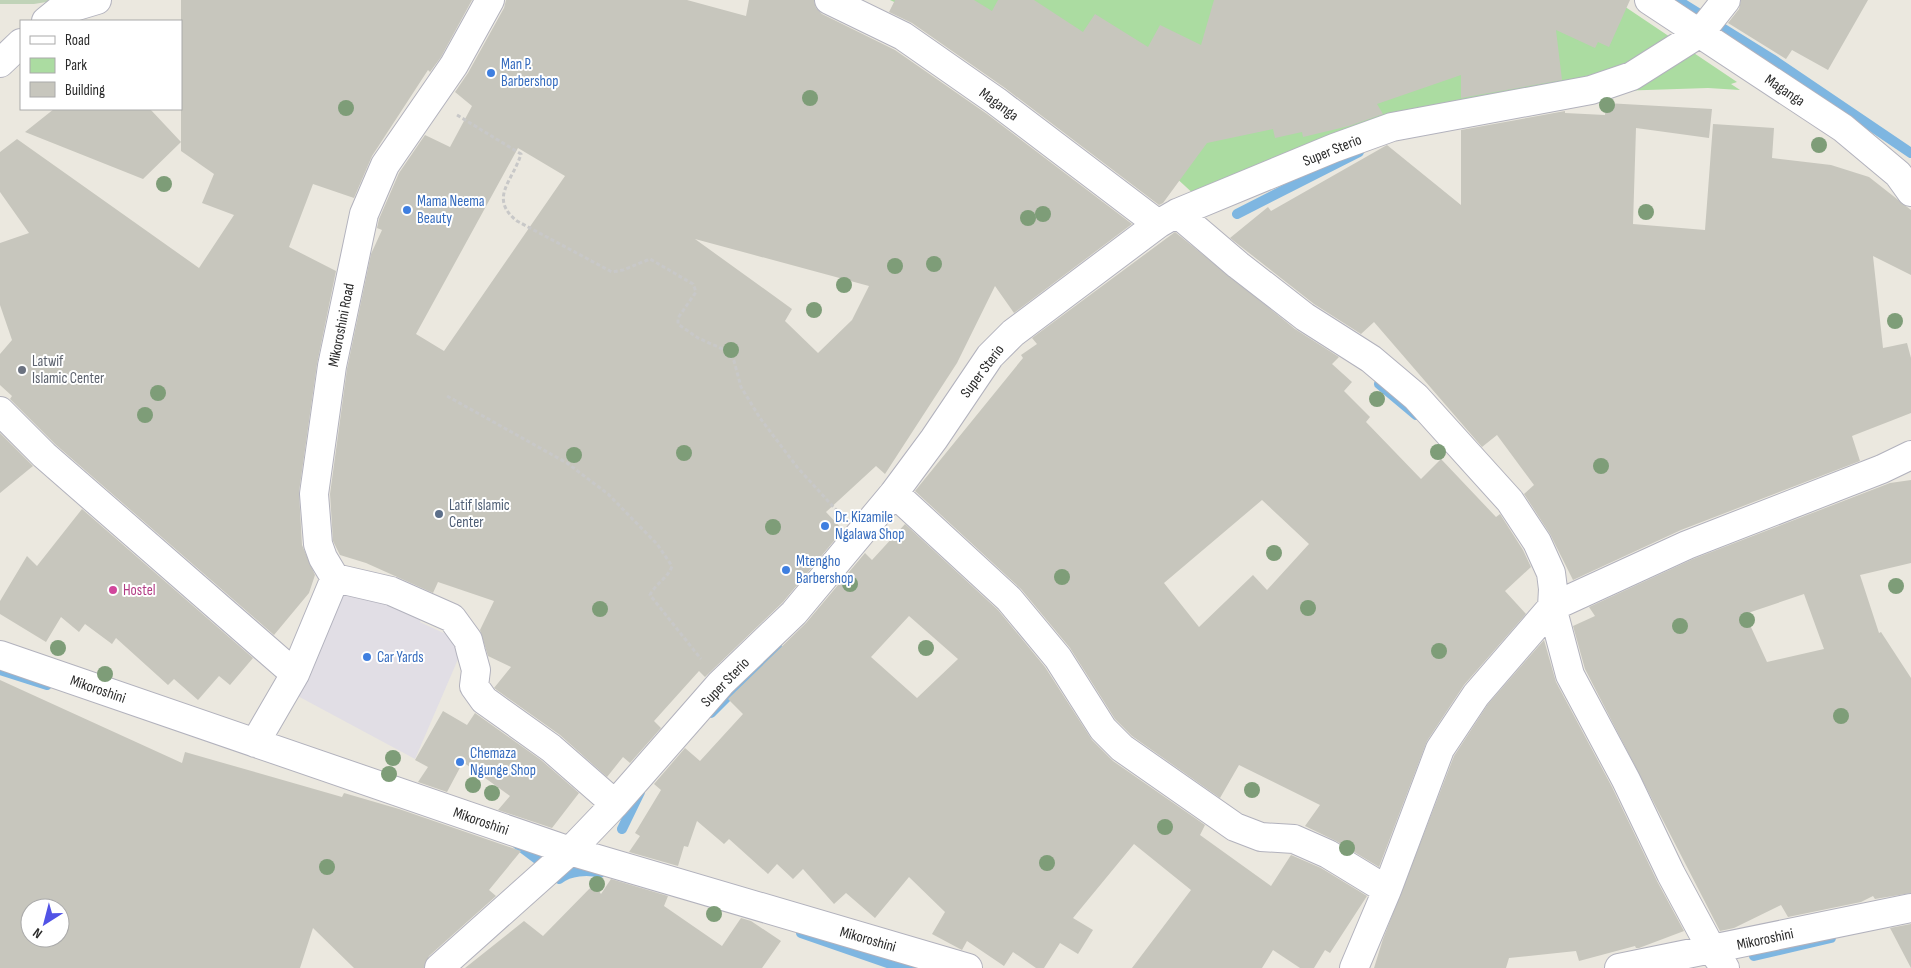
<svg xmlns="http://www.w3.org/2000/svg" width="1911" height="968" viewBox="0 0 1911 968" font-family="'Sofia Sans Condensed',sans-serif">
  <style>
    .industrial { fill: #e1dee5 }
    .green { fill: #abdca1 }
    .cemetery { fill: #c0d3b8 }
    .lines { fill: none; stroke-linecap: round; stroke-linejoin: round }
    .stream { stroke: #7eb6e1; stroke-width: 10 }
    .building { fill: #c7c6bd; fill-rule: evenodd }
    .minor-casing { stroke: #b2b2bd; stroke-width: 30 }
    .path { stroke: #c8c8c8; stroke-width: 3; stroke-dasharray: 4 2.5; stroke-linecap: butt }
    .minor { stroke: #fff; stroke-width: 28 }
    .tree { fill: #7e9d78 }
    .shop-dot { fill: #3f7fe0; stroke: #fff; stroke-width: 2 }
    .worship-dot { fill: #6b7280; stroke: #fff; stroke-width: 2 }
    .service-dot { fill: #5c6f8a; stroke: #fff; stroke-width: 2 }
    .hotel-dot { fill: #d1479c; stroke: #fff; stroke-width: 2 }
    .labels { text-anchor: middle; stroke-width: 4; stroke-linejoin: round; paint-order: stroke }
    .shop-label { font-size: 15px; fill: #366cbe; stroke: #fff; text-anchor: start }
    .street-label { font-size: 15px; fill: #2b2b2b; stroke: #fff }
    .worship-label { font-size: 15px; fill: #5b616d; stroke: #fff; text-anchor: start }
    .service-label { font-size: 15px; fill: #4e5e75; stroke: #fff; text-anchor: start }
    .hotel-label { font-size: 15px; fill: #b23c85; stroke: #fff; text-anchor: start }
  </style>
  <rect width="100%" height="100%" fill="#ebe8df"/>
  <path class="industrial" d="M346 584 423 615 420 622 465 643 415 759 294 694Z"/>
  <path class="green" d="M890 0H1615L1737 82 1731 84 1740 90 1708 88 1616 91 1433 120 1211 210 1172 174 976 41Z"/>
  <path class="cemetery" d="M0 0H59L34 4H0Z"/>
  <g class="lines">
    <path class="stream" d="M1677 0 1772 59 1911 153
      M1237 214 1359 152
      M1379 384 1416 415
      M0 670 47 685
      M711 713 777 647
      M622 829 640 792
      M517 844 557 874 564 875
      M559 879C569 871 588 869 600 873
      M801 933 902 968 928 966
      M1754 956 1831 938"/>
  </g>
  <path class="building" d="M181 0H472L441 57 430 72 428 70 372 156 354 198 313 184 289 247 336 271 317 364 299 492 302 545 315 575 309 593 274 635 55 444 10 399 12 396 0 385V354L12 340 0 305V243L29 233 0 192V152L17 139 199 268 234 215 202 203 214 174 181 151V142L143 179 25 132 54 109H150L181 142Z
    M506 0H687L746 16 749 0H814L816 8 822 14 895 50 987 114 1132 224 1014 313 995 286 957 363 885 474 876 466 826 512 843 530 783 602 705 677 699 671 654 721 661 728 630 763 623 757 607 777 560 735 494 688 511 667 488 656 480 630 494 601 438 582 433 593 366 563 340 555 333 541 330 494 347 369 371 254 382 230 377 228 379 219 399 173 425 135 450 147 472 106 455 92 468 73 504 8ZM518 148 565 176 444 351 416 334ZM695 239 869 286 852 320 818 353 785 321 792 309Z
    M895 0H974L992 11 998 0H1034L1083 32 1095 14 1148 47 1160 25 1201 45 1214 0H1630L1609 47 1598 42 1595 48 1556 30 1562 80 1461 98V75L1377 104 1383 114 1349 126 1303 137 1302 132 1275 138 1273 129 1207 143 1163 203 1159 205 1005 88 912 23 889 12Z
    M1741 0H1868L1828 70 1792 50 1786 59 1728 23 1739 9Z
    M1606 103 1712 109 1709 138 1636 128 1633 224 1705 230 1713 124 1774 128 1772 158 1831 165 1869 177 1911 210V275L1873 256 1883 348 1907 343 1911 358V413L1852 436 1860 461 1681 530 1573 580 1550 534 1524 494 1534 485 1497 435 1482 447 1374 322 1361 334 1314 304 1230 238 1268 207 1271 211 1387 145 1461 205V130L1565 111V113L1605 115Z
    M1175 232 1295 329 1339 357 1332 364 1352 382 1344 391 1370 417 1366 422 1421 479 1441 459 1496 517 1500 514 1523 550 1531 567 1505 591 1526 614 1464 685 1427 741 1379 867 1336 841 1305 826 1320 805 1239 765 1220 798 1132 736 1115 719 1070 648 1021 589 915 491 1023 358 1021 355 1037 344 1032 338ZM1262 500 1309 544 1267 590 1253 575 1199 627 1164 583Z
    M0 433 33 466 0 493Z
    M1911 480V563L1860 575 1879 633 1881 632 1911 678V893L1875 899 1873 896 1861 902 1788 917 1781 905 1734 928 1720 931 1585 669 1573 626 1595 616 1589 607 1693 559 1890 483ZM1804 594 1824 649 1767 662 1745 614Z
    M82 509 253 658 230 685 219 676 198 700 174 679 168 685 116 638 112 644 85 624 79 632 61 617 46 642 0 614V601L27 556 37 566Z
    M905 524 998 610 1045 667 1092 740 1113 761 1205 825 1200 835 1271 886 1291 855 1321 868 1367 896 1330 953 1325 950 1314 968H1300L1273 950 1262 968H1132L1191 890 1134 844 1073 918 1093 930 1078 954 1060 943 1044 968H1036L1013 952 1004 966 967 941 962 950 932 934 945 912 909 877 875 918 846 893 834 904 803 869 793 879 777 864 768 874 729 839 724 844 697 821 688 847 684 846 678 866 629 852 640 836 635 833 661 790 654 784 685 748 700 761 743 714 728 699 806 623 865 553 872 560ZM909 616 958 659 917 698 871 657Z
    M1544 640 1556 682 1612 787 1657 881 1684 931 1639 948H1636L1635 946 1579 961 1576 951 1509 958 1506 968H1374L1383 939 1454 756 1488 704Z
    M0 680 182 763 185 752 342 797 344 793 399 809 521 851 489 890 496 896 429 956 424 968H354L313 928 300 968H0ZM30 908H60V938H30Z
    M443 711 467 725 475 713 541 760 579 793 552 828 498 810 510 796 463 762 447 792 418 782 428 767 415 760Z
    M611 879 668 896 664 906 722 946 741 918 751 921 781 941 762 968H465L524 921 543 936 594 884 601 894Z
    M1911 924V968L1890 928Z"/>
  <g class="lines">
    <defs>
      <path id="minor" d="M829 0 903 36 996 101 1158 224
        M1649 0 1843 128 1898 174 1911 192
        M46 21 57 12 97 0
        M0 63 21 43
        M1177 213 1238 265 1305 317 1371 359 1416 397 1510 501 1537 542 1551 573 1553 589 1552 607 1570 675 1626 780 1671 874 1712 950 1725 968
        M0 411 44 455 295 674
        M894 493 1009 599 1058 658 1103 729 1122 748 1235 827 1261 837 1294 839 1328 854 1387 890
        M335 578 391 591 452 618 468 640 471 652 476 670 474 686 484 700 551 748 615 804
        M0 655 570 851 968 968
        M255 743 295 674 335 578 323 558 318 544 314 494 332 366 364 214 385 165 454 65 490 0
        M439 968 570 851 615 804 721 683 794 613 894 493 934 439 990 356 1013 333 1158 224 1177 213 1334 148 1392 127 1591 90 1632 76 1700 33 1726 0
        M1354 968 1387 890 1440 749 1476 695 1552 607 1687 545 1882 469 1911 455
        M1619 968 1911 908"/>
    </defs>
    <use href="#minor" class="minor-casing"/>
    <path class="path" d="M457 115 521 154C513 181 488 198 517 221L612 272 623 270 650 259 693 284 696 292 678 318V324L698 338 725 350 734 361 741 387 760 418 797 467 838 512
      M447 396 567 463 608 494 657 544 672 566C669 577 655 584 650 595L701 659"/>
    <use href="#minor" class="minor"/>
  </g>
  <g class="tree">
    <circle cx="810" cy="98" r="8"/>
    <circle cx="1607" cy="105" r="8"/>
    <circle cx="346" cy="108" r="8"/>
    <circle cx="1819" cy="145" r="8"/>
    <circle cx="164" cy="184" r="8"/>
    <circle cx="1646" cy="212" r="8"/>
    <circle cx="1043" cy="214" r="8"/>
    <circle cx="1028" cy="218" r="8"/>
    <circle cx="934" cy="264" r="8"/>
    <circle cx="895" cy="266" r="8"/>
    <circle cx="844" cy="285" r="8"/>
    <circle cx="814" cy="310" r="8"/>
    <circle cx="1895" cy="321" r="8"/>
    <circle cx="731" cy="350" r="8"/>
    <circle cx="158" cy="393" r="8"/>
    <circle cx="1377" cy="399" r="8"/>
    <circle cx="145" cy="415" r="8"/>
    <circle cx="1438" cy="452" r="8"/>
    <circle cx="684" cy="453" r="8"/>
    <circle cx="574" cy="455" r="8"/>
    <circle cx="1601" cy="466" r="8"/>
    <circle cx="773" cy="527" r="8"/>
    <circle cx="1274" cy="553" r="8"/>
    <circle cx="1062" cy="577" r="8"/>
    <circle cx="850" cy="584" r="8"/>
    <circle cx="1896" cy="586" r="8"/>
    <circle cx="1308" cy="608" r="8"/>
    <circle cx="600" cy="609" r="8"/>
    <circle cx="1747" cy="620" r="8"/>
    <circle cx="1680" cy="626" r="8"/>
    <circle cx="58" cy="648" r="8"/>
    <circle cx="926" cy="648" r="8"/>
    <circle cx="1439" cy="651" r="8"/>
    <circle cx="105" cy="674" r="8"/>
    <circle cx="1841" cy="716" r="8"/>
    <circle cx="393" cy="758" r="8"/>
    <circle cx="389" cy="774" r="8"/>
    <circle cx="473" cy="785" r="8"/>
    <circle cx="1252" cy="790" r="8"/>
    <circle cx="492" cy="793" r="8"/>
    <circle cx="1165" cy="827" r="8"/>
    <circle cx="1347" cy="848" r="8"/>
    <circle cx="1047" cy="863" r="8"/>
    <circle cx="327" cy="867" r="8"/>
    <circle cx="597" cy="884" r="8"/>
    <circle cx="714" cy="914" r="8"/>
  </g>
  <g class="shop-dot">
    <circle cx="491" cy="73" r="5"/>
    <circle cx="407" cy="210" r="5"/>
    <circle cx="825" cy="526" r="5"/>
    <circle cx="786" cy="570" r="5"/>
    <circle cx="367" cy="657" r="5"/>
    <circle cx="460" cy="762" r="5"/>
  </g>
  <circle class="worship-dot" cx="22" cy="370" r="5"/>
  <circle class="service-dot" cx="439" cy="514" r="5"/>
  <circle class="hotel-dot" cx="113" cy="590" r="5"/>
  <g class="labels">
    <g class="shop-label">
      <text x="501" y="69">Man P.<tspan x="501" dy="17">Barbershop</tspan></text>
      <text x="417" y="206">Mama Neema<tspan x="417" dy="17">Beauty</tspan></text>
      <text x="835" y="522">Dr. Kizamile<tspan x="835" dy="17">Ngalawa Shop</tspan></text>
      <text x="796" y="566">Mtengho<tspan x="796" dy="17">Barbershop</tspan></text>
      <text x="377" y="662">Car Yards</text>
      <text x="470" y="758">Chemaza<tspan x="470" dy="17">Ngunge Shop</tspan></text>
    </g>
    <g class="street-label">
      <text transform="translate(1785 90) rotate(34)" y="5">Maganga</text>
      <text transform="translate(999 104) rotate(36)" y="5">Maganga</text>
      <text transform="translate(1332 150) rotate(-22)" y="5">Super Sterio</text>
      <text transform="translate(341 325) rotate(-79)" y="5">Mikoroshini Road</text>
      <text transform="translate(982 371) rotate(-53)" y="5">Super Sterio</text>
      <text transform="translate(725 682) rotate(-46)" y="5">Super Sterio</text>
      <text transform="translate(98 689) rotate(19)" y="5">Mikoroshini</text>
      <text transform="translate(481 821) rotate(19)" y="5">Mikoroshini</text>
      <text transform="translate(868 939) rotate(16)" y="5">Mikoroshini</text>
      <text transform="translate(1765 939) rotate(-12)" y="5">Mikoroshini</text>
    </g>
    <g class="worship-label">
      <text x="32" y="366">Latwif<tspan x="32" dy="17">Islamic Center</tspan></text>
    </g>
    <g class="service-label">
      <text x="449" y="510">Latif Islamic<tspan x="449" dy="17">Center</tspan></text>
    </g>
    <g class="hotel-label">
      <text x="123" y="595">Hostel</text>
    </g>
  </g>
  <rect x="20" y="20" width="162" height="90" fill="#ffffff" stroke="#aaaaaa"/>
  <rect x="30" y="36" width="25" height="8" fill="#ffffff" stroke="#aaaaaa"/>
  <text x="65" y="45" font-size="15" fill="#2b2b2b">Road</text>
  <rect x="30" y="58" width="25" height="15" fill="#abdca1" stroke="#aaaaaa"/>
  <text x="65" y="70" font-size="15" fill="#2b2b2b">Park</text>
  <rect x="30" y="82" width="25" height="15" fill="#c7c6bd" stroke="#aaaaaa"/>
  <text x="65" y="95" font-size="15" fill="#2b2b2b">Building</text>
  <g transform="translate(45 923) rotate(216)"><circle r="24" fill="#ffffff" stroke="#aaaaaa"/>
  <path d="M0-4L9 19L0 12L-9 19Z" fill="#5153e6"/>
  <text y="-8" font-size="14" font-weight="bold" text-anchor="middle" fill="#2b2b2b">N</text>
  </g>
</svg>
